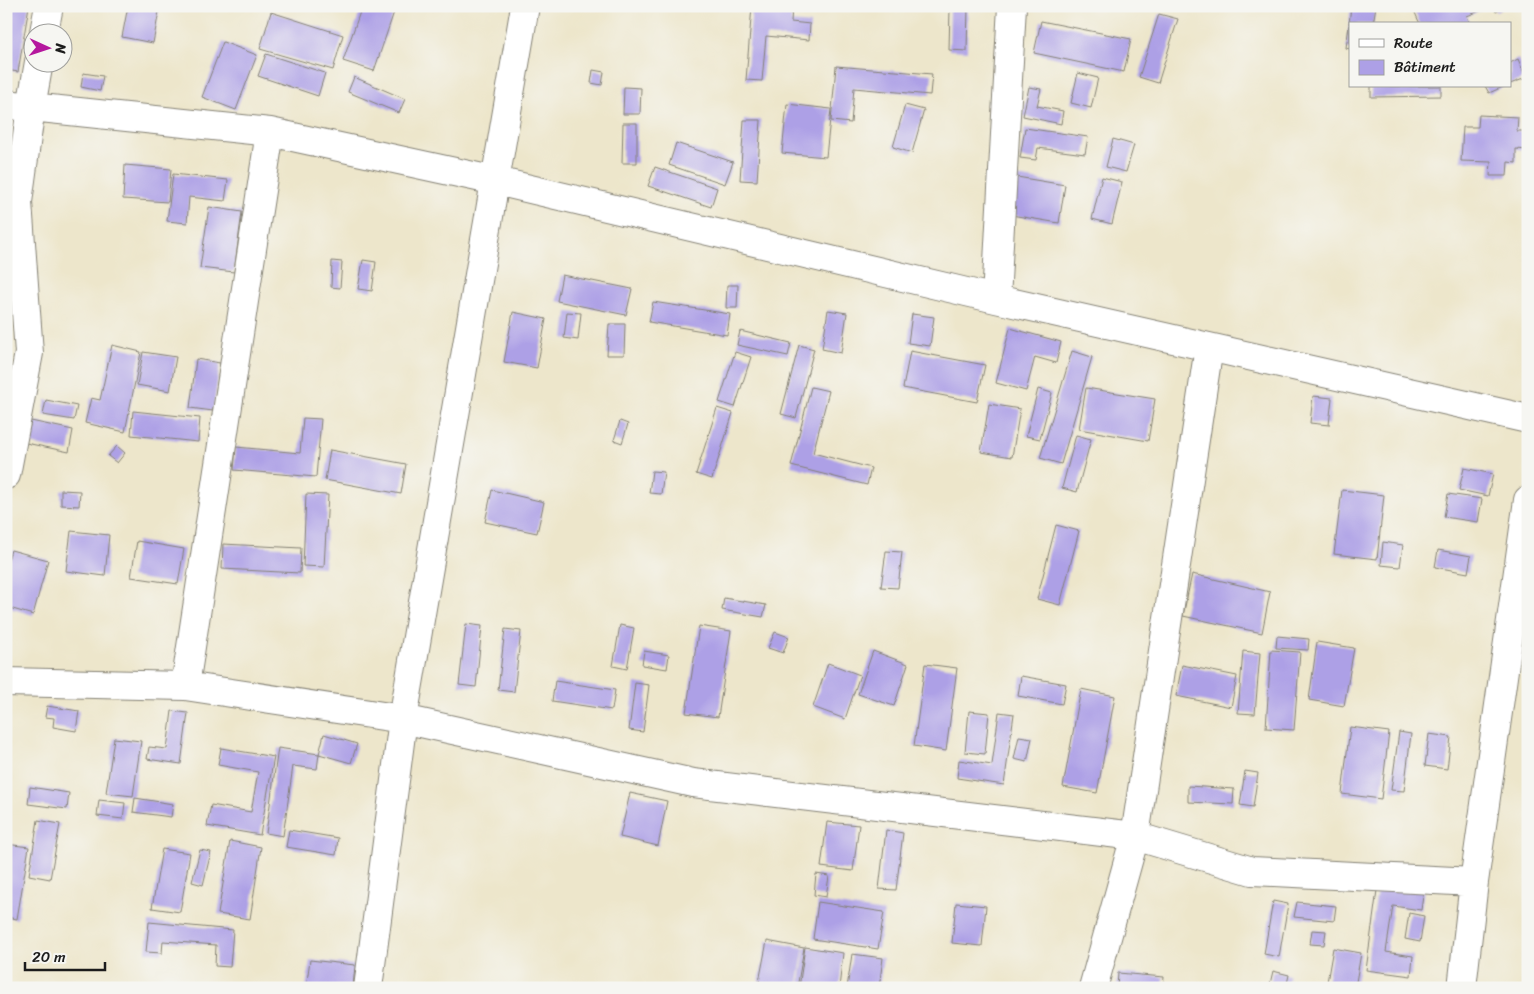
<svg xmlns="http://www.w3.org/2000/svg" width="1534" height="994" viewBox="0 0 1534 994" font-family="Sriracha,sans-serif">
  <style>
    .building { fill: #ada0e6 }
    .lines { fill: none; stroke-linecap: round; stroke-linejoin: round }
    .minor-casing { stroke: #848174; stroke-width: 30 }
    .minor { stroke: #fff; stroke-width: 28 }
  </style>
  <rect width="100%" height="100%" fill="#f6f6f2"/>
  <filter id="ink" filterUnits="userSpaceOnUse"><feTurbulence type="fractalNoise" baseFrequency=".02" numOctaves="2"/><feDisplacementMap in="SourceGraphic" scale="10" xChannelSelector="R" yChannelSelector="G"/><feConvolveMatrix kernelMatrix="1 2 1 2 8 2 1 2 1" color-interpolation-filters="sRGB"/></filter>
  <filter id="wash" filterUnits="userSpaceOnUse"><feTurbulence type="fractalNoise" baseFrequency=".0096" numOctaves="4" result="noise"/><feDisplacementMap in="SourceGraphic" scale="20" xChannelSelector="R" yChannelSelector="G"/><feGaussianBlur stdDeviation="1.12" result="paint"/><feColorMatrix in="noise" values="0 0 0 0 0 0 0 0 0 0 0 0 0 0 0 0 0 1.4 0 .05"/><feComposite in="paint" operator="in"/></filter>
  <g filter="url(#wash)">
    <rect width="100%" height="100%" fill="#ede6cb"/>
    <g id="blocks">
      <path class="building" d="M9 6H29L18 72 6 70V26Z
        M128 6H160L153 43 122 37Z
        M362 6H396L374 71 343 61Z
        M752 6H792L791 22 810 24 809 40 766 36 762 81 746 80Z
        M964 6H968L967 51 949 50 950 8H964Z
        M1351 6H1376L1373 24H1349Z
        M1412 6H1486L1487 8 1467 16 1470 24H1420Z
        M1493 6H1507L1496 12Z
        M271 12 343 35 333 70 260 49Z
        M1159 14 1178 19 1158 83 1139 77Z
        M1041 21 1131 39 1124 72 1034 53Z
        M1349 25H1350V49L1346 48Z
        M223 42 257 55 236 110 202 97Z
        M266 54 325 73 318 96 258 76Z
        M1518 59 1526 78 1510 84V63Z
        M836 66 932 74 930 95 854 88 851 123 831 121Z
        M593 70 604 72 602 85 591 83Z
        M83 73 103 76 100 91 81 87Z
        M1078 73 1098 78 1091 108 1071 103Z
        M354 77 405 99 399 113 348 92Z
        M1371 86H1441V96L1371 97Z
        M1485 86H1505L1489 93Z
        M624 87 641 88 640 114H623Z
        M1029 87 1041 89 1037 106 1063 111 1061 124 1023 116Z
        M787 104 831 109 826 157 782 153Z
        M905 105 924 110 912 153 893 147Z
        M1479 115 1518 117 1517 131H1528V150L1516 149V163L1508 162 1507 176H1490L1491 162 1461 161 1463 127H1478Z
        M744 120H761L757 181 740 180Z
        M623 123H637V163H622Z
        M1025 128 1088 137 1085 154 1038 148 1036 160 1020 158Z
        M1113 139 1134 145 1126 172 1106 167Z
        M676 143 733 162 725 184 669 165Z
        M125 165 171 169 168 202 123 199Z
        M655 167 717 188 711 207 648 186Z
        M173 174 228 180 225 201 189 197 187 223 167 221Z
        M1017 177 1065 185 1059 223 1011 215Z
        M1102 177 1122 182 1112 224 1092 219Z
        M209 207 242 212 234 272 200 268Z
        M363 260 376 262 372 291 358 289Z
        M332 261 342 262 340 288 331 287Z
        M562 275 632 289 626 315 557 301Z
        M727 285H738L737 308H726Z
        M653 302 730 314 727 335 649 322Z
        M828 310 847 313 841 353 822 349Z
        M513 312 546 319 537 368 504 362Z
        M567 312 581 313 578 340 564 338Z
        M912 314 934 317 930 346 908 343Z
        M609 324H625L624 355H607Z
        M1010 328 1061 342 1056 363 1035 357 1026 391 996 383Z
        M740 331 791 343 788 356 737 345Z
        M112 345 141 352 125 432 85 423 91 398 100 400Z
        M799 345 814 349 796 418 781 414Z
        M910 351 985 365 977 402 903 388Z
        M1072 351 1092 357 1061 464 1040 458Z
        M143 352 176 357 170 391 137 385Z
        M735 352 751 357 735 407 719 402Z
        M196 359 220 363 213 411 190 408Z
        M811 387 829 391 813 453 871 468 867 485 791 466Z
        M1086 388 1155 399 1148 441 1079 429Z
        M1038 389 1052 393 1040 439 1026 436Z
        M1313 396 1332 398 1329 425 1310 423Z
        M46 400 77 406 74 420 43 415Z
        M989 404 1020 409 1012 457 981 452Z
        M717 408 733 413 712 479 696 474Z
        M133 411 200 418 198 442 131 435Z
        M303 418 321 419 316 477 234 470 236 447 300 453Z
        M31 421 73 430 69 452 26 443Z
        M620 421 628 424 622 443 614 440Z
        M1076 435 1091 439 1077 492 1062 488Z
        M117 446 125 453 117 463 108 456Z
        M330 450 406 464 401 494 325 480Z
        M1464 468 1493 474 1488 496 1459 490Z
        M652 471 664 472 661 494 649 493Z
        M61 490 80 491 79 506 61 505Z
        M492 490 544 502 537 533 485 522Z
        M1342 490 1384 495 1377 559 1334 554Z
        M306 494 328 495 324 567 303 566Z
        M1448 494 1482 499 1478 522 1444 517Z
        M1056 525 1079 531 1060 605 1037 599Z
        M71 531 109 535 105 576 66 571Z
        M137 541 184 549 178 584 131 577Z
        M1383 542 1403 545 1400 567 1381 565Z
        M223 544 301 548 300 573 222 569Z
        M11 550 48 560 33 615 6 607V566Z
        M1438 550 1471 556 1468 573 1435 567Z
        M886 551 902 552 898 588 881 587Z
        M1192 574 1270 592 1262 633 1183 616Z
        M724 598 766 605 763 617 722 610Z
        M466 624 482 626 476 687 459 685Z
        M620 625 634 628 627 669 613 666Z
        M699 626 731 631 718 717 686 713Z
        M505 629 521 631 514 692 498 690Z
        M775 632 789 637 783 653 768 648Z
        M1277 636 1309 639 1308 650 1276 648Z
        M1317 642 1354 648 1344 706 1309 700Z
        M1271 650 1300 652 1294 730 1266 728Z
        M644 651 669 655 667 669 642 665Z
        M873 651 908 664 894 706 858 694Z
        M1243 651 1260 653 1255 714 1238 713Z
        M828 663 860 675 845 719 813 707Z
        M925 664 957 668 946 751 914 746Z
        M1182 665 1237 676 1231 707 1176 696Z
        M1021 676 1066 684 1062 704 1018 696Z
        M555 681 615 690 612 710 552 701Z
        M635 683 649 685 643 732 629 730Z
        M1081 689 1115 696 1097 793 1063 787Z
        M47 706 79 711 76 731 53 727 54 718 45 717Z
        M172 711 188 713 181 764 147 759 149 747 167 749Z
        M969 711 989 713 985 754 965 752Z
        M999 712 1014 714 1004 785 957 778 959 760 992 765Z
        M1350 727 1389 732 1381 799 1342 794Z
        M1399 732 1411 734 1404 791 1391 790Z
        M324 734 357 744 351 763 319 754Z
        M1429 734 1451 737 1447 769 1425 766Z
        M1019 736 1032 738 1027 762 1014 759Z
        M114 738 141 741 133 796 106 793Z
        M221 748 274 757 260 835 207 826 211 805 251 812 258 772 218 765Z
        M278 748 319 754 317 769 293 766 283 836 266 833Z
        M1245 771 1258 773 1253 807 1240 805Z
        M1188 786 1234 789 1233 804 1188 802Z
        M30 787 69 793 67 809 28 804Z
        M630 793 667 801 658 846 620 837Z
        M135 798 173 804 171 817 133 812Z
        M99 800 125 803 123 819 97 816Z
        M38 820 60 824 50 879 29 875Z
        M827 822 859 825 853 871 821 867Z
        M289 830 338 838 336 855 286 847Z
        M886 830 903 833 896 890 879 889Z
        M230 841 261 847 250 919 218 914Z
        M6 844 29 847 17 919 6 917Z
        M162 849 190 853 180 912 152 908Z
        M200 850 211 852 203 885 192 882Z
        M816 874 829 876 826 897 814 895Z
        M1378 883 1424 889 1421 910 1393 906 1386 952 1413 956 1411 976 1366 970Z
        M1273 901 1288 904 1279 957 1264 954Z
        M818 902 884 912 878 949 813 939Z
        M1297 902 1336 906 1334 921 1294 917Z
        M956 903 986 906 982 946 952 943Z
        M1409 913 1424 916 1420 942 1405 939Z
        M149 922 233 930 230 967 215 966 216 945 163 941 162 953 146 952Z
        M1312 930 1326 931 1324 945 1310 944Z
        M767 941 804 948 797 988 758 987Z
        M805 947 843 953 839 988H799Z
        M1333 948 1361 953 1355 988H1326Z
        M852 954 883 958 879 988H847Z
        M310 960 355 965 353 988H306Z
        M1273 971 1289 975 1286 988H1269Z
        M1118 973 1164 977 1163 988H1117Z"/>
    </g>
  </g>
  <g filter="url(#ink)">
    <use href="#blocks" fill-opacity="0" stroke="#848174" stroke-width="1"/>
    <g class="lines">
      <defs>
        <path id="minor" d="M44 32 49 6
          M39 62 31 107 270 132 496 181 996 299 1528 419
          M6 104 31 107 18 202 29 353 6 475
          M996 299 1012 6
          M6 682 185 686 403 719 693 783 1135 836 1252 871 1474 882
          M185 686 270 132
          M368 988 403 719 525 6
          M1093 988 1135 836 1209 347
          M1462 988 1474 882 1528 500"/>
      </defs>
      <use href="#minor" class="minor-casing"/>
      <use href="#minor" class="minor"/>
    </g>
  </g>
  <rect width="1534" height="994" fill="none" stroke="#f6f6f2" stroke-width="25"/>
  <rect x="1349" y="22" width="162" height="65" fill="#f6f6f2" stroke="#9f9f9c"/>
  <rect x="1359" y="39" width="25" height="8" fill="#ffffff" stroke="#9f9f9c"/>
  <text x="1394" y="48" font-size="15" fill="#1c1c1c">Route</text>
  <rect x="1359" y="60" width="25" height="15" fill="#ada0e6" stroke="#9f9f9c"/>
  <text x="1394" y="72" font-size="15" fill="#1c1c1c">Bâtiment</text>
  <g transform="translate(48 48) rotate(93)"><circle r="24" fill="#f6f6f2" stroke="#9f9f9c"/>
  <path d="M0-4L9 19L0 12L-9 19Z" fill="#b5179e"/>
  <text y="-8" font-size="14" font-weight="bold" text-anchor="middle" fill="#1c1c1c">N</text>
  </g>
  <path d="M25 962v8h80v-8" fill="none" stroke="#1c1c1c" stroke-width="2.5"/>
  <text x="32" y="962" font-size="15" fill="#1c1c1c" stroke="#f6f6f2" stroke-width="4" paint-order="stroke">20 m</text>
</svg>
